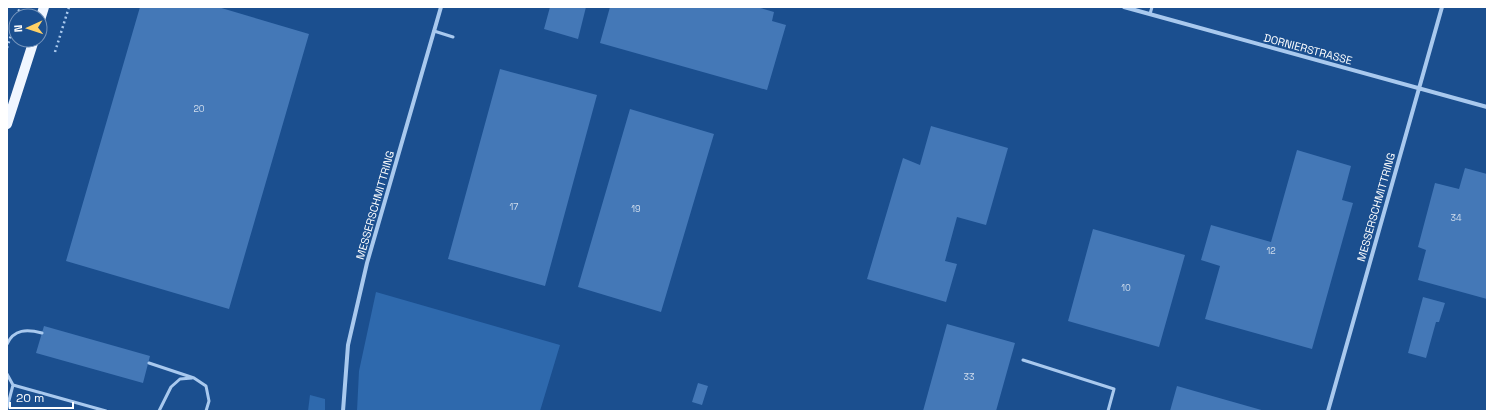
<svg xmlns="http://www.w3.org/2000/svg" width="1494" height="418" viewBox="0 0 1494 418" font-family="'Space Grotesk',sans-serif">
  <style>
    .green { fill: #2e69ad }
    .building { fill: #4478b7 }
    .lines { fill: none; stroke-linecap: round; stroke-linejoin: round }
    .path { stroke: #a9c9ee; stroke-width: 2.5; stroke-dasharray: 2 3; stroke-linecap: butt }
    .service { stroke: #a9c9ee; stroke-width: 3 }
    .minor { stroke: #a9c9ee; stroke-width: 4 }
    .primary { stroke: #f0f6ff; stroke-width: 10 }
    .labels { text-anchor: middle; stroke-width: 3; stroke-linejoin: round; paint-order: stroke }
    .number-label { font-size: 9px; fill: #d0dded }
    .street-label { font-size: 11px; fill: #fff; stroke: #1b4f8f }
  </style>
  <rect width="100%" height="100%" fill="#1b4f8f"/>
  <path class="green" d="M376 292 560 345 540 411H357L359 371Z
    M310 395 325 399V411H308Z"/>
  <path class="building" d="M140 7H218L309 34 229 309 66 261Z
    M550 7H586L578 39 544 29Z
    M610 7H757L774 12 772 21 786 25 767 90 600 43Z
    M500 69 597 95 545 286 448 259Z
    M630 109 714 134 661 312 578 287Z
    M931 126 1008 148 986 225 957 217 945 261 957 264 946 302 867 279 903 158 920 165Z
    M1297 150 1351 166 1342 200 1353 203 1312 349 1205 319 1220 266 1201 260 1211 225 1271 242Z
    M1465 168 1487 174V299L1418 280 1426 250 1418 247 1435 183 1459 189Z
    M1093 229 1185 255 1159 347 1068 321Z
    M1423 297 1445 303 1439 322H1436L1426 358 1408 353Z
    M947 324 1015 343 996 411H923Z
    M44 326 150 356 143 383 36 353Z
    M698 383 708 386 702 405 692 402Z
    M1177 386 1265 411H1170Z"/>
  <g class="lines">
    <path class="path" d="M17 16 20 7
      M7 48 16 19
      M55 52 69 7"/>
    <path class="service" d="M1150 14 1152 7
      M434 31 453 37
      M7 344C14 329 27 329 42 333
      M1023 360 1114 389 1108 411
      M149 363 194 378 206 386 209 401 206 411
      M7 374 13 385
      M7 408 13 385 106 411
      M159 411 171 387 180 379 192 378"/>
    <path class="minor" d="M1124 7 1487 107
      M343 411 348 345 367 263 441 7
      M1328 411 1442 7"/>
    <path class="primary" d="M40 20 44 7
      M7 124 34 40"/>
  </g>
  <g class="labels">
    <g class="number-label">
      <text x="199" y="112">20</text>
      <text x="514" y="210">17</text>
      <text x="636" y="212">19</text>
      <text x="1456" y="221">34</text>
      <text x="1271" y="254">12</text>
      <text x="1126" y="291">10</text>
      <text x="969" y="380">33</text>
    </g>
    <g class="street-label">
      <text transform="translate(1308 49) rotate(15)" y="4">DORNIERSTRASSE</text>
      <text transform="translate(375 205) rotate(-74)" y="4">MESSERSCHMITTRING</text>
      <text transform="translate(1376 207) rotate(-74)" y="4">MESSERSCHMITTRING</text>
    </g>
  </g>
  <rect width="1494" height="418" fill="none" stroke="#ffffff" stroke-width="16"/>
  <g transform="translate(28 28) rotate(267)"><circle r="19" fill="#1b4f8f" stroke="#7695bc"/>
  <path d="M0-3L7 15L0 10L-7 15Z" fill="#ffd166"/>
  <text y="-6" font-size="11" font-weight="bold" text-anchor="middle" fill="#ffffff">N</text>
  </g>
  <path d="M10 402v6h63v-6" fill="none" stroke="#ffffff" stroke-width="2"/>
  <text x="16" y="402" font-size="12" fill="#ffffff" stroke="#1b4f8f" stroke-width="3" paint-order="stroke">20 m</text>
</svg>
